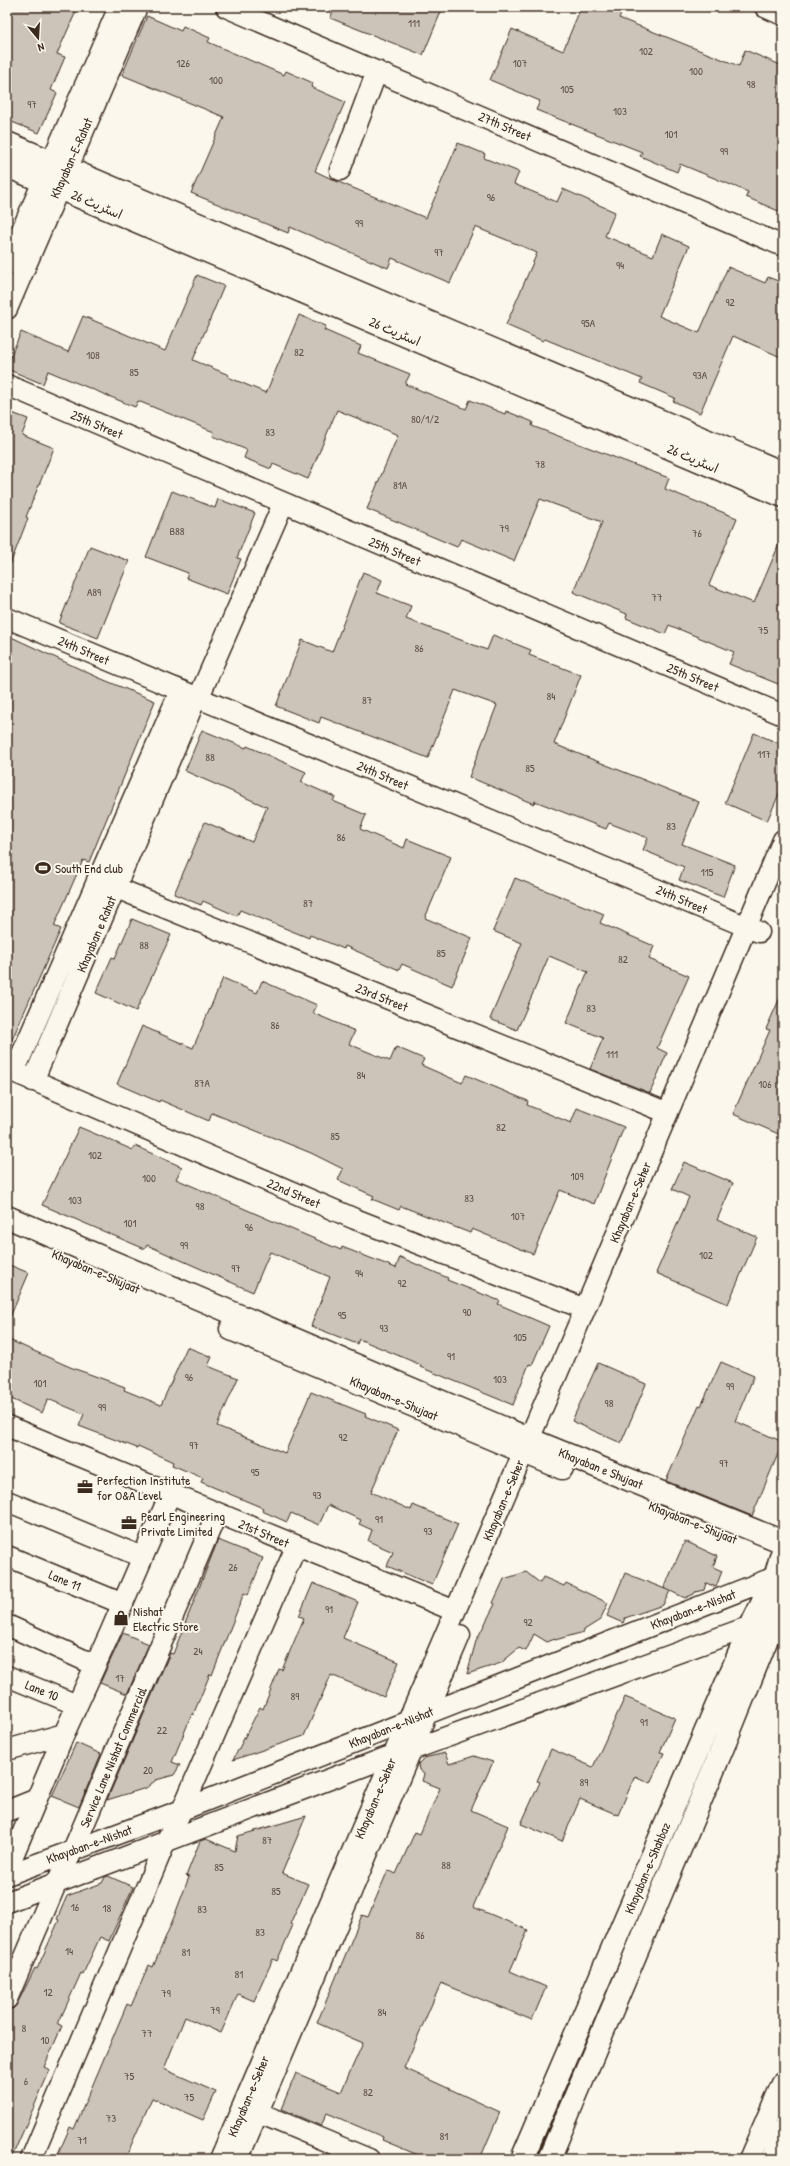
<svg xmlns="http://www.w3.org/2000/svg" width="790" height="2166" viewBox="0 0 790 2166" font-family="'Patrick Hand','Playpen Sans Arabic',sans-serif">
  <style>
    .building { fill: #ccc4b9; stroke: #3b2a1e }
    .lines { fill: none; stroke-linecap: round; stroke-linejoin: round }
    .minor-casing { stroke: #3b2a1e; stroke-width: 23 }
    .major-casing { stroke: #3b2a1e; stroke-width: 25 }
    .minor { stroke: #fbf7ec; stroke-width: 20 }
    .major { stroke: #fbf7ec; stroke-width: 22 }
    .labels { text-anchor: middle; stroke-width: 4; stroke-linejoin: round; paint-order: stroke }
    .number-label { font-size: 11px; fill: #5f5045 }
    .street-label { font-size: 13px; fill: #3b2a1e; stroke: #fbf7ec }
    .poi-label { font-size: 13px; fill: #3b2a1e; stroke: #fbf7ec; text-anchor: start }
  </style>
  <rect width="100%" height="100%" fill="#fbf7ec"/>
  <filter id="ink" filterUnits="userSpaceOnUse"><feTurbulence type="fractalNoise" baseFrequency=".025" numOctaves="2"/><feDisplacementMap in="SourceGraphic" scale="8" xChannelSelector="R" yChannelSelector="G"/><feConvolveMatrix kernelMatrix="1 2 1 2 8 2 1 2 1" color-interpolation-filters="sRGB"/></filter>
  <g filter="url(#ink)">
    <path class="building" d="M7 7H78L57 54 65 57 51 90 57 93 39 133 7 120Z
      M335 7H443L423 55 330 18Z
      M581 7H624L619 18 739 66 745 50 783 66V213L746 197 748 192 680 164 677 172 640 156 642 152 536 110 540 101 490 80 512 29 563 51Z
      M147 16 181 31 183 26 210 38 208 42 284 75 286 71 313 83 311 87 345 102 315 171 336 181 426 218 458 143 485 154 484 158 519 172 514 184 557 202 563 189 615 212 605 236 653 256 662 234 689 246 659 316 699 333 728 267 765 283 768 277 783 283V358L733 336 700 413 673 401 675 398 640 383 642 379 545 339 543 341 506 325 537 253 524 247 475 227 450 283 392 258 388 268 290 227 288 233 191 193 224 117 122 75Z
      M197 275 224 286 193 360 229 375 228 377 266 393 299 315 326 326 324 330 361 346 358 353 410 374 405 384 466 409 470 400 505 414 506 411 533 422 532 426 669 478 665 489 737 518 709 585 754 603 783 535V686L729 664 734 652 669 625 665 634 626 618 627 614 573 592 602 522 540 499 514 561 461 539 457 547 367 509 398 435 337 410 308 479 273 464 271 469 244 458 247 450 213 436 214 432 138 401 135 407 48 371 43 384 7 369V365L21 332 68 352 83 316 165 351Z
      M7 411 28 419 22 435 54 448 26 517 28 518 8 570Z
      M172 491 215 508 218 499 255 513 237 558 241 559 227 594 186 578 188 573 146 557Z
      M90 546 129 561 98 638 59 623Z
      M363 572 382 580 377 593 411 606 406 619 487 650 493 635 531 650 529 655 581 675 554 744 699 802 682 844 735 865 723 897 679 880 684 867 643 850 648 838 609 823 606 829 535 801 534 804 469 777 497 705 455 690 428 758 321 717 319 723 276 706 302 640 332 652Z
      M7 635 97 677 155 701 89 862 83 860 54 926 61 929 7 1051Z
      M202 730 246 748 247 746 306 772 301 782 335 797 333 801 366 815 360 829 404 848 407 839 451 857 425 918 472 938 452 986 402 964 399 970 345 946 344 949 310 935 309 938 240 910 237 916 203 901 201 905 174 894 205 822 252 842 267 807 185 771Z
      M754 733 783 745V785L767 821 725 803Z
      M515 878 604 914 600 923 654 946 649 959 689 976 657 1048 667 1053 650 1093 590 1069 603 1038 566 1023 588 972 549 956 517 1030 490 1019 522 943 493 931Z
      M132 919 171 935 136 1011 96 993 112 957 115 958Z
      M223 978 257 993 262 981 317 1005 313 1013 355 1031 349 1044 390 1061 396 1047 424 1059 421 1065 462 1083 466 1075 528 1101 527 1105 571 1123 577 1108 624 1127 594 1204 560 1190 533 1254 472 1229 470 1233 401 1206 399 1210 372 1199 374 1196 338 1180 343 1169 311 1153 212 1113 209 1121 160 1100 159 1102 117 1084 142 1026 193 1048Z
      M783 991V1136L733 1114 770 1030 766 1029Z
      M79 1127 133 1150 135 1146 182 1167 176 1179 284 1226 341 1250 342 1247 396 1268 400 1257 448 1278 447 1280 500 1301 498 1304 549 1326 532 1365 529 1364 513 1405 420 1367 421 1365 359 1339 357 1344 311 1326 330 1277 270 1252 253 1292 147 1245 145 1249 42 1205Z
      M684 1162 733 1183 717 1220 757 1237 728 1304 656 1273 689 1197 672 1189Z
      M7 1264 29 1273 7 1324Z
      M7 1339 70 1367 125 1387 124 1390 161 1405 187 1347 212 1357 208 1366 238 1378 217 1426 285 1453 311 1392 366 1414 365 1416 398 1430 371 1492 411 1510 413 1505 458 1524 432 1585 387 1566 393 1552 368 1541 372 1530 359 1524 361 1520 328 1505 319 1525 291 1513 287 1522 262 1511 263 1508 201 1482 203 1478 172 1465 173 1462 138 1446 137 1448 79 1426 84 1414 48 1399 42 1413 7 1397Z
      M721 1362 754 1376 735 1421 783 1442 752 1516 666 1481 699 1405 701 1406Z
      M598 1363 646 1384 621 1443 572 1421Z
      M218 1540 263 1558 248 1595 244 1593 212 1675 210 1674 193 1715 192 1714 172 1762 180 1765 174 1775 156 1780 146 1788 107 1800 170 1653 173 1654Z
      M685 1541 717 1556 713 1567 722 1571 716 1587 706 1583 704 1590 695 1592 694 1594 685 1598 664 1588Z
      M526 1572 540 1583 543 1577 564 1586 566 1583 608 1603 600 1620 584 1630V1632L555 1640V1639L547 1642 534 1634 526 1651 519 1648 501 1663 467 1674 476 1641 495 1604 493 1603 504 1579Z
      M625 1573 670 1591 663 1605 625 1618 623 1623 607 1616Z
      M313 1583 358 1602 343 1638 399 1662 384 1697 331 1675 304 1736 233 1760 260 1707 263 1709 279 1669 282 1670 304 1618 299 1616Z
      M123 1633 149 1644 127 1694 100 1683Z
      M625 1697 675 1718 660 1752 664 1753 650 1783 635 1776 618 1815 580 1799 562 1841 521 1824 540 1782 537 1781 551 1749 593 1767Z
      M76 1743 101 1754 79 1807 52 1796Z
      M445 1753 449 1764 474 1756 493 1762 471 1810 508 1826 473 1907 528 1930 510 1971 546 1987 532 2020 441 1983 404 2068 500 2112 480 2159H416L418 2155 382 2140 383 2137 327 2113 321 2126 281 2109 296 2073 341 2092 363 2043 317 2023 362 1915 368 1917 388 1870 396 1874 415 1832 420 1834 440 1788 422 1781 424 1774 419 1770 418 1764 424 1758Z
      M306 1816 282 1873 308 1884 290 1924 293 1925 277 1961 273 1959 254 2001 238 1994 221 2033 185 2017 164 2069 216 2092 203 2120 152 2098 125 2159H56L70 2127 74 2129 127 2004 131 2006 149 1965 153 1967 174 1917 189 1877 186 1876 200 1841 206 1839 235 1851 238 1836Z
      M108 1876 133 1887 109 1941 100 1937 83 1974 81 1973 58 2024 62 2026 44 2067 50 2070 11 2159H7V2010L14 2008 17 2004 35 1968 37 1969 59 1920 57 1919 67 1896 102 1883 105 1877Z"/>
    <g class="lines">
      <defs>
        <path id="minor" d="M226 7 783 246
          M765 7 783 15
          M340 170 377 71
          M7 264 119 7
          M7 309 137 7
          M7 385 783 715
          M7 618 759 932
          M198 699 283 504
          M97 880 668 1113
          M7 1069 355 1219 585 1309
          M14 1072 180 691
          M33 1081 196 698
          M7 1426 455 1611
          M7 1501 142 1557
          M7 1556 123 1604
          M7 1625 95 1665
          M7 1676 77 1705
          M7 1750 64 1734
          M7 1811 37 1799
          M7 1870 64 1734 110 1633 170 1494
          M7 1875 182 1810 775 1577
          M7 1902 393 1755 411 1750 751 1626
          M7 1999 56 1884 73 1850 217 1513
          M245 2107 369 2159
          M31 2159 165 1843 182 1810 296 1547
          M220 2159 585 1309 783 840
          M238 2159 460 1635
          M749 2159 783 2081
          M771 2159 783 2130"/>
        <path id="major" d="M7 143 783 473
          M7 166 783 496
          M7 1217 529 1439 783 1542
          M231 1329 562 1468
          M522 2159 751 1626 775 1577 783 1550
          M549 2159 726 1740 783 1599"/>
      </defs>
      <use href="#minor" class="minor-casing"/>
      <use href="#major" class="major-casing"/>
      <use href="#minor" class="minor"/>
      <use href="#major" class="major"/>
    </g>
  </g>
  <defs>
    <symbol id="stadium-bare" viewBox="-9 -9 18 18"><path d="M0-5a6.5 5 0 1 0 0 10a6.5 5 0 1 0 0-10ZM-3.5-1.8h7v3.6h-7Z" fill="#3b2a1e" stroke="#fbf7ec" stroke-width="2.5" paint-order="stroke"/></symbol>
    <symbol id="office-bare" viewBox="-9 -9 18 18"><path d="M-6-3h4V-5.5h4V-3h4V5H-6ZM-1-4.5V-3h2v-1.5ZM-6 0V1H6V0Z" fill="#3b2a1e" stroke="#fbf7ec" stroke-width="2.5" paint-order="stroke"/></symbol>
    <symbol id="shop-bare" viewBox="-9 -9 18 18"><path d="M-5-2.5h2.3a2.7 3.5 0 0 1 5.4 0H5L5.5 6h-11ZM-1.5-2.5h3a1.5 2.3 0 0 0-3 0Z" fill="#3b2a1e" stroke="#fbf7ec" stroke-width="2.5" paint-order="stroke"/></symbol>
  </defs>
  <g fill-rule="evenodd">
    <use href="#stadium-bare" x="32" y="857" width="22" height="22"/>
    <use href="#office-bare" x="74" y="1476" width="22" height="22"/>
    <use href="#office-bare" x="118" y="1512" width="22" height="22"/>
    <use href="#shop-bare" x="110" y="1607" width="22" height="22"/>
  </g>
  <g class="labels">
    <g class="number-label">
      <text x="414" y="27">111</text>
      <text x="646" y="55">102</text>
      <text x="183" y="67">126</text>
      <text x="520" y="67">107</text>
      <text x="696" y="75">100</text>
      <text x="216" y="84">100</text>
      <text x="751" y="88">98</text>
      <text x="567" y="93">105</text>
      <text x="32" y="108">97</text>
      <text x="620" y="115">103</text>
      <text x="671" y="138">101</text>
      <text x="724" y="155">99</text>
      <text x="491" y="201">96</text>
      <text x="359" y="227">99</text>
      <text x="439" y="256">97</text>
      <text x="620" y="269">94</text>
      <text x="730" y="306">92</text>
      <text x="588" y="327">95A</text>
      <text x="299" y="356">82</text>
      <text x="93" y="359">108</text>
      <text x="134" y="376">85</text>
      <text x="700" y="379">93A</text>
      <text x="425" y="423">80/1/2</text>
      <text x="270" y="436">83</text>
      <text x="540" y="468">78</text>
      <text x="400" y="489">81A</text>
      <text x="504" y="532">79</text>
      <text x="177" y="535">B88</text>
      <text x="697" y="537">76</text>
      <text x="94" y="596">A89</text>
      <text x="657" y="601">77</text>
      <text x="763" y="634">75</text>
      <text x="419" y="652">86</text>
      <text x="551" y="700">84</text>
      <text x="367" y="704">87</text>
      <text x="764" y="758">117</text>
      <text x="210" y="761">88</text>
      <text x="530" y="772">85</text>
      <text x="671" y="830">83</text>
      <text x="341" y="841">86</text>
      <text x="707" y="876">115</text>
      <text x="308" y="907">87</text>
      <text x="144" y="949">88</text>
      <text x="441" y="957">85</text>
      <text x="623" y="963">82</text>
      <text x="591" y="1012">83</text>
      <text x="275" y="1029">86</text>
      <text x="612" y="1058">111</text>
      <text x="361" y="1079">84</text>
      <text x="202" y="1087">87A</text>
      <text x="765" y="1088">106</text>
      <text x="501" y="1131">82</text>
      <text x="335" y="1140">85</text>
      <text x="95" y="1159">102</text>
      <text x="577" y="1180">109</text>
      <text x="149" y="1182">100</text>
      <text x="469" y="1202">83</text>
      <text x="75" y="1204">103</text>
      <text x="200" y="1210">98</text>
      <text x="518" y="1220">107</text>
      <text x="130" y="1227">101</text>
      <text x="249" y="1231">96</text>
      <text x="184" y="1249">99</text>
      <text x="706" y="1259">102</text>
      <text x="236" y="1272">97</text>
      <text x="359" y="1277">94</text>
      <text x="402" y="1287">92</text>
      <text x="467" y="1316">90</text>
      <text x="342" y="1319">95</text>
      <text x="384" y="1332">93</text>
      <text x="520" y="1341">105</text>
      <text x="451" y="1360">91</text>
      <text x="189" y="1381">96</text>
      <text x="500" y="1383">103</text>
      <text x="40" y="1387">101</text>
      <text x="730" y="1390">99</text>
      <text x="609" y="1407">98</text>
      <text x="102" y="1411">99</text>
      <text x="343" y="1441">92</text>
      <text x="194" y="1449">97</text>
      <text x="724" y="1467">97</text>
      <text x="255" y="1476">95</text>
      <text x="317" y="1499">93</text>
      <text x="379" y="1523">91</text>
      <text x="428" y="1535">93</text>
      <text x="233" y="1571">26</text>
      <text x="329" y="1613">91</text>
      <text x="528" y="1626">92</text>
      <text x="198" y="1655">24</text>
      <text x="120" y="1682">17</text>
      <text x="295" y="1700">89</text>
      <text x="644" y="1726">91</text>
      <text x="162" y="1734">22</text>
      <text x="148" y="1774">20</text>
      <text x="584" y="1786">89</text>
      <text x="267" y="1844">87</text>
      <text x="446" y="1869">88</text>
      <text x="219" y="1871">85</text>
      <text x="276" y="1895">85</text>
      <text x="75" y="1911">16</text>
      <text x="107" y="1912">18</text>
      <text x="202" y="1913">83</text>
      <text x="260" y="1936">83</text>
      <text x="420" y="1939">86</text>
      <text x="69" y="1955">14</text>
      <text x="186" y="1956">81</text>
      <text x="239" y="1978">81</text>
      <text x="48" y="1996">12</text>
      <text x="166" y="1997">79</text>
      <text x="215" y="2014">79</text>
      <text x="382" y="2016">84</text>
      <text x="24" y="2032">8</text>
      <text x="147" y="2037">77</text>
      <text x="45" y="2044">10</text>
      <text x="129" y="2080">75</text>
      <text x="26" y="2085">6</text>
      <text x="368" y="2096">82</text>
      <text x="189" y="2101">75</text>
      <text x="111" y="2122">73</text>
      <text x="444" y="2140">81</text>
      <text x="82" y="2144">71</text>
    </g>
    <g class="street-label">
      <text transform="translate(505 126) rotate(23)" y="5">27th Street</text>
      <text transform="translate(71 158) rotate(-66)" y="5">Khayaban-E-Rahat</text>
      <text transform="translate(97 204) rotate(23)" y="5">اسٹریٹ 26</text>
      <text transform="translate(395 331) rotate(23)" y="5">اسٹریٹ 26</text>
      <text transform="translate(97 424) rotate(23)" y="5">25th Street</text>
      <text transform="translate(693 458) rotate(23)" y="5">اسٹریٹ 26</text>
      <text transform="translate(395 551) rotate(23)" y="5">25th Street</text>
      <text transform="translate(84 650) rotate(23)" y="5">24th Street</text>
      <text transform="translate(693 677) rotate(23)" y="5">25th Street</text>
      <text transform="translate(383 775) rotate(23)" y="5">24th Street</text>
      <text transform="translate(682 899) rotate(23)" y="5">24th Street</text>
      <text transform="translate(96 934) rotate(-67)" y="5">Khayaban e Rahat</text>
      <text transform="translate(382 997) rotate(22)" y="5">23rd Street</text>
      <text transform="translate(294 1193) rotate(23)" y="5">22nd Street</text>
      <text transform="translate(630 1202) rotate(-67)" y="5">Khayaban-e-Seher</text>
      <text transform="translate(96 1271) rotate(23)" y="5">Khayaban-e-Shujaat</text>
      <text transform="translate(394 1398) rotate(23)" y="5">Khayaban-e-Shujaat</text>
      <text transform="translate(601 1468) rotate(22)" y="5">Khayaban e Shujaat</text>
      <text transform="translate(503 1500) rotate(-67)" y="5">Khayaban-e-Seher</text>
      <text transform="translate(693 1522) rotate(22)" y="5">Khayaban-e-Shujaat</text>
      <text transform="translate(264 1533) rotate(23)" y="5">21st Street</text>
      <text transform="translate(65 1580) rotate(23)" y="5">Lane 11</text>
      <text transform="translate(693 1609) rotate(-21)" y="5">Khayaban-e-Nishat</text>
      <text transform="translate(42 1690) rotate(22)" y="5">Lane 10</text>
      <text transform="translate(391 1727) rotate(-22)" y="5">Khayaban-e-Nishat</text>
      <text transform="translate(113 1757) rotate(-67)" y="5">Service Lane Nishat Commercial</text>
      <text transform="translate(375 1798) rotate(-67)" y="5">Khayaban-e-Seher</text>
      <text transform="translate(89 1844) rotate(-20)" y="5">Khayaban-e-Nishat</text>
      <text transform="translate(647 1868) rotate(-67)" y="5">Khayaban-e-Shahbaz</text>
      <text transform="translate(248 2096) rotate(-67)" y="5">Khayaban-e-Seher</text>
    </g>
    <g class="poi-label">
      <text x="55" y="873">South End club</text>
      <text x="97" y="1485">Perfection Institute<tspan x="97" dy="15">for O&amp;A Level</tspan></text>
      <text x="141" y="1521">Pearl Engineering<tspan x="141" dy="15">Private Limited</tspan></text>
      <text x="133" y="1616">Nishat<tspan x="133" dy="15">Electric Store</tspan></text>
    </g>
  </g>
  <rect width="790" height="2166" fill="none" stroke="#fbf7ec" stroke-width="24"/>
  <rect x="12" y="12" width="766" height="2142" fill="none" stroke="#3b2a1e" stroke-width="1.5" filter="url(#ink)"/>
  <g transform="translate(38 38) rotate(162)" stroke="#fbf7ec" stroke-width="3" paint-order="stroke">
  <path d="M0-3L7 15L0 10L-7 15Z" fill="#3b2a1e"/>
  <text y="-6" font-size="11" font-weight="bold" text-anchor="middle" fill="#3b2a1e">N</text>
  </g>
</svg>
